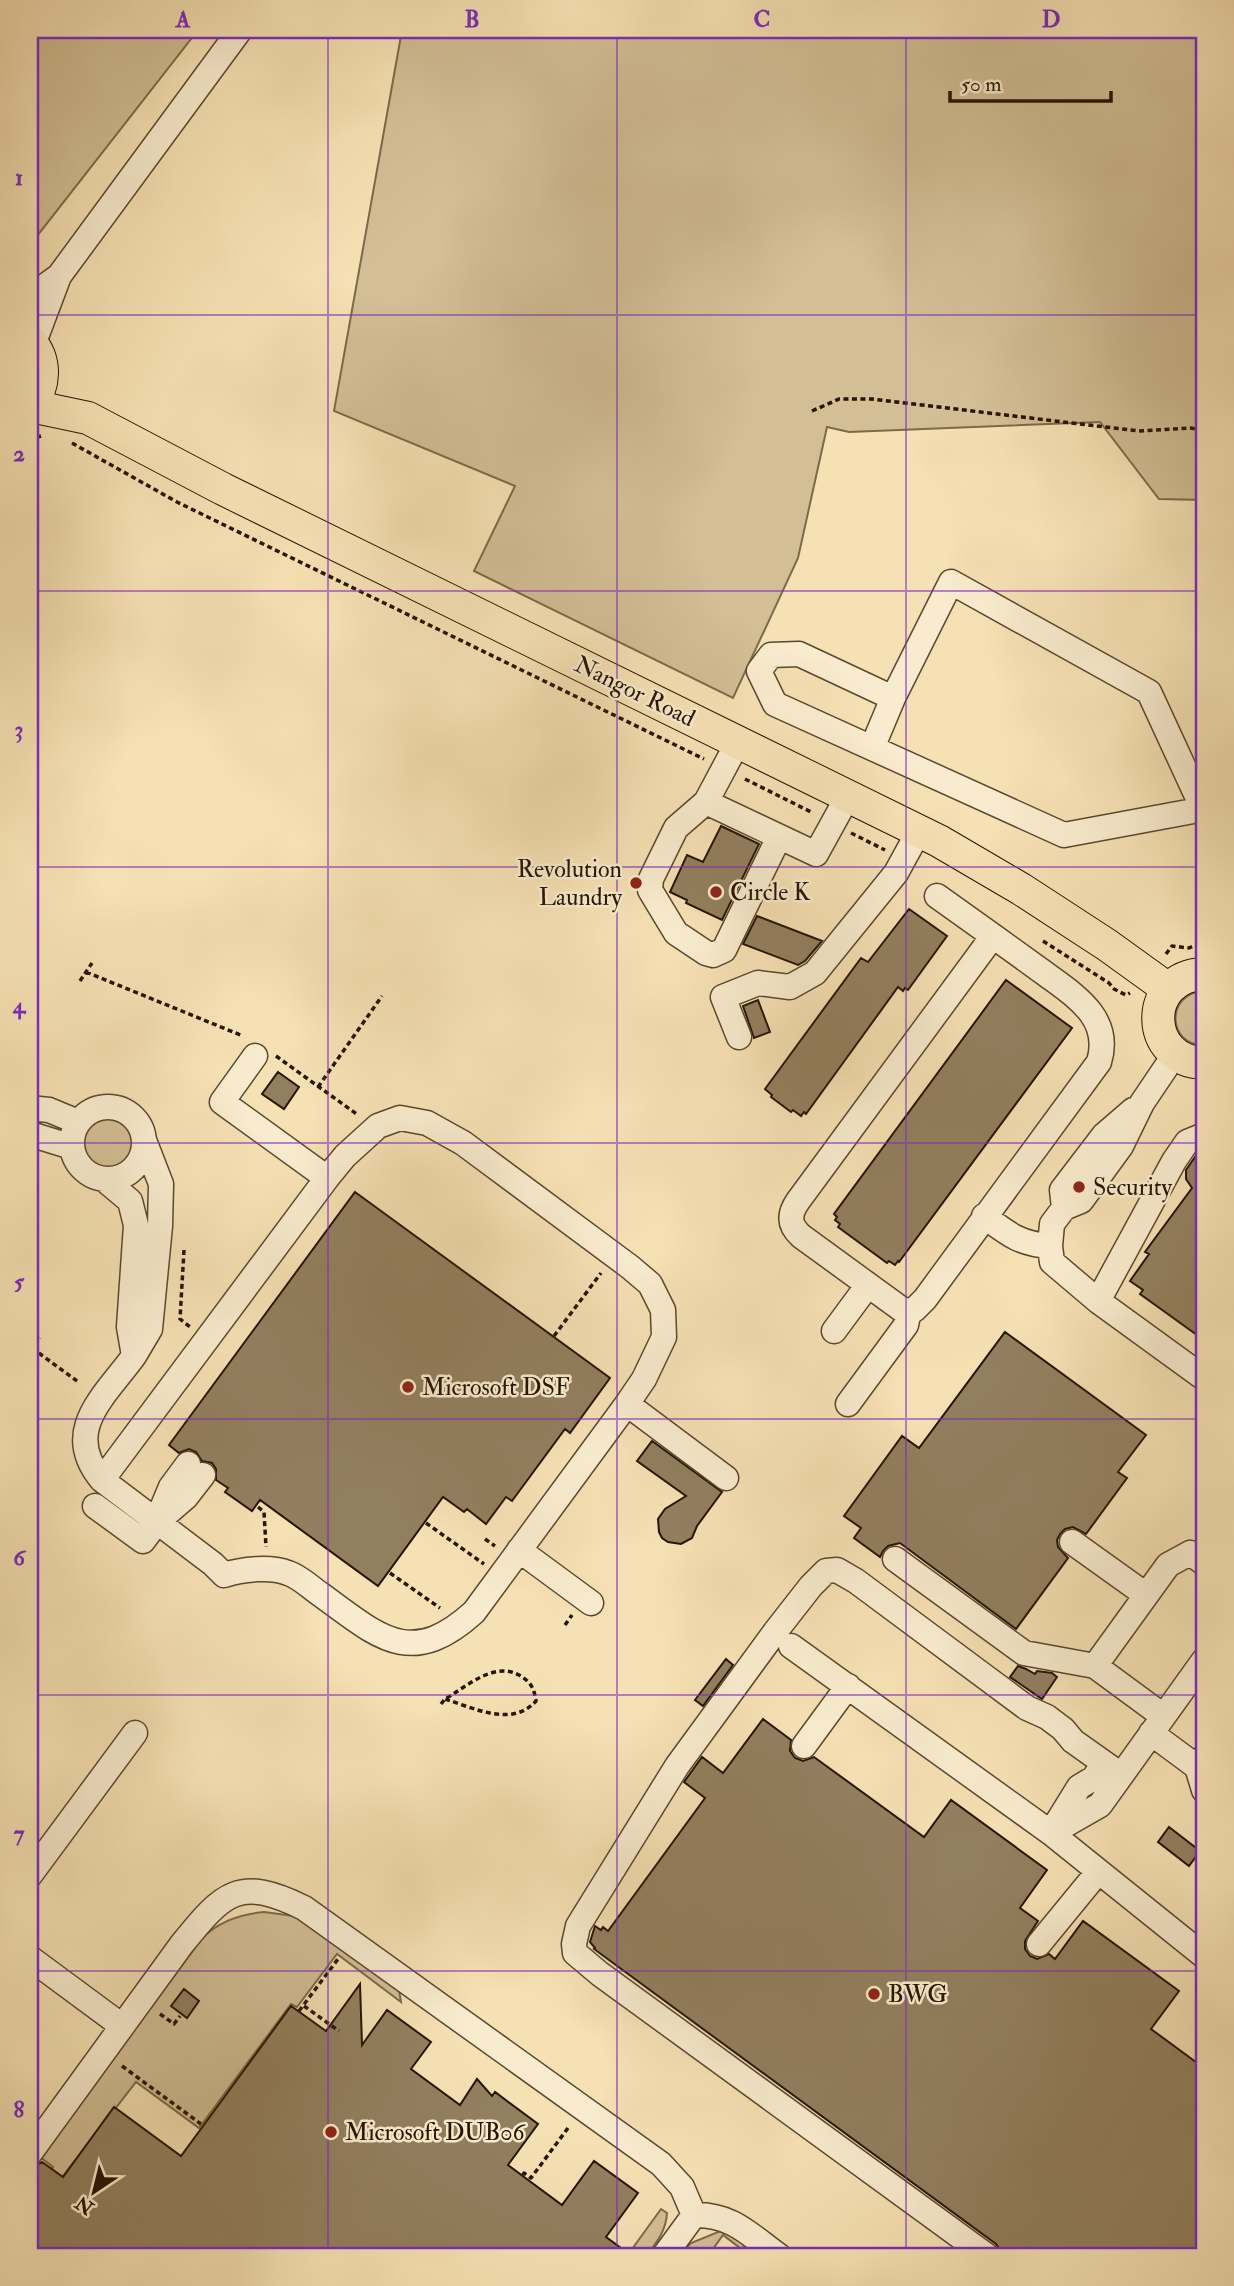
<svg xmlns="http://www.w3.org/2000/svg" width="1234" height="2286" viewBox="0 0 1234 2286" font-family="'IM FELL Double Pica',serif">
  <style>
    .green { fill: #d3be95; stroke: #7c6a4a; stroke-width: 2 }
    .building { fill: #927f5e; stroke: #261500; stroke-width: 2 }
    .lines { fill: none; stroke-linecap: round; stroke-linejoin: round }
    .minor-casing { stroke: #5a482d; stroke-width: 27 }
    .major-casing { stroke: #261500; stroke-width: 34 }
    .path { stroke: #261500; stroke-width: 3.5; stroke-dasharray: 5 3.5; stroke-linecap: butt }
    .minor { stroke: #f9ecce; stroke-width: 24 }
    .major { stroke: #f6e1b4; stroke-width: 32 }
    .grid { fill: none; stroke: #7b2cbf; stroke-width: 2; stroke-opacity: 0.55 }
    .poi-dot { fill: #8f2418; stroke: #f9ecce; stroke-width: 2.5 }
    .labels { text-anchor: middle; stroke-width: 5; stroke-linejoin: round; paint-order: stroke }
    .street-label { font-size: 24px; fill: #261500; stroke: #f9ecce }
    .poi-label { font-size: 24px; fill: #261500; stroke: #f9ecce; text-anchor: start }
    .neatline { fill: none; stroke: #7b2cbf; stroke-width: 2.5 }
    .grid-label { font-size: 23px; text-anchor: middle; font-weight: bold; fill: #7b2cbf }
  </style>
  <rect width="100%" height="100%" fill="#f6e1b4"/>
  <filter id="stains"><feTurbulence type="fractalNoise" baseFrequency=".00286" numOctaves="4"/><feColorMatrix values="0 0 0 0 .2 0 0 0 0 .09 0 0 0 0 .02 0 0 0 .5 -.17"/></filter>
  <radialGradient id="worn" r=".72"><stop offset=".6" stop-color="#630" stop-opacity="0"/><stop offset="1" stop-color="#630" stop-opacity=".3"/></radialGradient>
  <path class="green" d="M30 30H198L30 245Z
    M402 30H1204V500L1159 499 1100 422 849 432 827 427 798 558 733 698 474 571 515 486 334 411Z
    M1204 991V1045C1167 1046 1165 993 1204 991Z
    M81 1144a28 28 0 1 1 56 0a28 28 0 1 1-56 0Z
    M264 1912 294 1916 316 1929 399 1990 401 2002 337 1954 297 2007 291 2004 199 2128 136 2082 38 2208 30 2202V2198L53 2167 40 2157 203 1937C220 1921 240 1914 264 1912Z
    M661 2209 667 2213C666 2231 657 2242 646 2256H627Z
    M723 2230C734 2235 745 2238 744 2251L723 2235 708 2256H678L691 2243Z"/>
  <path class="building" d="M721 826 759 844 722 920 686 903 687 900 670 892 687 855 703 862Z
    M909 909 947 936 908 990 905 988 903 991 898 987 806 1114 804 1112 801 1116 793 1110 791 1112 771 1097 772 1095 765 1089 861 958 868 962Z
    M757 916 822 941 805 961 798 965 743 944Z
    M1006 980 1072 1028 899 1262 898 1261 895 1265 889 1261 887 1263 838 1227 840 1224 835 1220 837 1217 834 1214Z
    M758 1000 770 1032 754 1038 743 1006Z
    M278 1072 299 1087 284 1109 262 1094Z
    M1204 1151V1340L1140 1294 1143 1290 1130 1281 1149 1254 1145 1252 1192 1188 1186 1179V1170L1197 1154Z
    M355 1192 610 1378 570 1433 565 1429 512 1501 506 1497 486 1524 467 1509 464 1512 443 1497 378 1586 260 1500 252 1511 225 1492 228 1488 216 1480V1469L212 1463 202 1461 196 1452 189 1449 179 1453 169 1445Z
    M1005 1332 1146 1435 1118 1472 1127 1478 1086 1534 1073 1527 1065 1529 1060 1534 1057 1540 1058 1547 1068 1558 1016 1629 900 1543 888 1546 883 1551 880 1557 854 1538 861 1528 844 1516 902 1436 919 1448Z
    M652 1441 722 1492 697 1526 692 1538 681 1544 668 1542 662 1538 659 1532 658 1519 665 1509 686 1496 637 1461Z
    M726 1659 733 1665 703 1706 695 1700Z
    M1018 1666 1026 1669 1035 1674 1037 1671 1052 1673 1057 1677 1042 1699 1010 1677Z
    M763 1719 791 1740 790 1751 795 1758 803 1761 814 1757 924 1837 951 1800 1047 1870 1020 1908 1038 1921 1025 1941V1949L1030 1956 1037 1959 1049 1954 1055 1959 1083 1921 1179 1991 1151 2029 1204 2068V2256H1004L996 2244 594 1949 595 1948 590 1942 595 1926 601 1930 603 1927 608 1931 705 1798 684 1782 702 1757 723 1773Z
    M1169 1827 1200 1851 1189 1866 1158 1842Z
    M360 1984 362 2045 387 2010 431 2042 411 2069 460 2105 477 2079 492 2096 495 2092 538 2124 508 2165 562 2205 594 2161 638 2193 606 2237 632 2256H30V2173L34 2167 42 2162 63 2177 114 2107 181 2156 291 2006 326 2031Z
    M184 1989 199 2001 187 2018 171 2006Z"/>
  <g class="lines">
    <defs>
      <path id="minor" d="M30 297 59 276
        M33 345 59 276 240 30
        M893 698 799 654 771 655 759 671 775 704 1064 835 1204 809
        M738 742 706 802 816 854 848 796
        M872 748 893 698 951 582 1149 692 1203 809
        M706 802 676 828 651 879 650 890 676 933 706 953 713 955 724 950 779 837
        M937 896 993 936 798 1201C789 1214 788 1224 801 1236L904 1311 914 1310 925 1299 1099 1062C1112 1019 1077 997 1047 975 1029 962 1011 949 993 936
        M739 1037 723 997 758 983 790 987 815 973 896 873 919 831
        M1175 1054 1142 1103 1121 1146 1081 1201 1064 1208 1052 1224 1050 1246 1052 1262 1098 1301 1204 1378
        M255 1056 222 1102 327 1178
        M72 1143a36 36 0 1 1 72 0a36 36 0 1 1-72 0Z
        M30 1108 49 1110 78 1122
        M30 1134 72 1147
        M105 1180 130 1201 136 1225 129 1327 134 1356 150 1329 160 1226 161 1184 144 1140
        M1064 1208 1062 1190 1104 1135 1133 1110
        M984 1216C1008 1234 1020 1244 1050 1246
        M1098 1301 1174 1161 1187 1142 1204 1135
        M834 1331 868 1285
        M627 1404 726 1478
        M848 1404 906 1325 909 1311
        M102 1480 327 1178 345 1156 378 1126 400 1118 427 1123 463 1143 630 1267 650 1284 663 1310 664 1337 644 1379 627 1404 474 1612C410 1670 378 1636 320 1594 310 1587 300 1577 288 1573 271 1566 242 1569 224 1575L213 1564 102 1480C61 1431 104 1397 134 1356
        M95 1506 143 1541 157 1522 186 1497 203 1475
        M158 1518 171 1487 188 1464
        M1072 1542 1146 1595
        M519 1550 591 1603
        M895 1559 1024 1653 1095 1666
        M791 1646 1051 1833 1204 1956
        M1163 1716 1095 1666 1168 1565 1190 1553 1204 1563
        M1151 1733 1197 1767
        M804 1746 848 1686
        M1204 1757 1197 1767 1204 1790
        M1053 1829 1079 1787 1094 1778 1104 1763
        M1051 1833 1100 1805 1204 1660
        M30 1875 135 1733
        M1039 1944 1098 1872
        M30 1958 122 2026
        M30 2153 182 1944C224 1892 239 1876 304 1908L661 2164 682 2187 694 2215 664 2256
        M694 2215C732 2214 750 2235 779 2256
        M987 2256 600 1974 575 1953 574 1944 578 1926 677 1766 775 1632 811 1586 826 1571 837 1570 856 1581 1027 1708 1047 1717 1063 1729 1073 1741 1121 1775"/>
      <path id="major" d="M30 341C47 361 45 386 30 407
        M31 406 88 418 223 489 939 841 1021 889 1107 945 1168 989
        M1204 974C1142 976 1144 1062 1204 1063"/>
    </defs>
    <use href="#minor" class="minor-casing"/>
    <use href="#major" class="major-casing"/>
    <path class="path" d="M812 411 839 399H872L1139 431 1190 428 1204 430
      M30 439 41 436
      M72 443 177 502 704 759
      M745 779 813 813
      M851 833 885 850
      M1043 941 1109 983 1114 989 1126 995 1130 993
      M1166 954 1172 946 1189 948 1204 942
      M86 972 243 1036
      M80 981 92 963
      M276 1056 358 1115
      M318 1087 382 996
      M184 1250 180 1319 190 1327
      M554 1336 601 1273
      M32 1348 77 1381
      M30 1352 40 1338
      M258 1507 264 1512 266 1547
      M426 1523 484 1564
      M485 1539 495 1546
      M390 1573 440 1608
      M565 1625 572 1615
      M441 1704 445 1699C466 1687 494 1661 519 1675 531 1682 534 1688 536 1701 512 1728 474 1708 445 1699
      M304 2006 339 2031
      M299 2011 338 1959
      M160 2014 174 2024 180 2016
      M122 2066 201 2124
      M523 2175 524 2173 531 2178 568 2128"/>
    <use href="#minor" class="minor"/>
    <use href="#major" class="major"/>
  </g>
  <path class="grid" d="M328 30V2256M617 30V2256M906 30V2256M30 315H1204M30 591H1204M30 867H1204M30 1143H1204M30 1419H1204M30 1695H1204M30 1971H1204"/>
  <g class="poi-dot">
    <circle cx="636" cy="883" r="7"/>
    <circle cx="716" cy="892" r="7"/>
    <circle cx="1079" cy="1187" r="7"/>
    <circle cx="408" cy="1387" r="7"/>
    <circle cx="874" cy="1994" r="7"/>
    <circle cx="331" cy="2132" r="7"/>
  </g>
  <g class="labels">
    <g class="street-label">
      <text transform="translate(635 691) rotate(26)" y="8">Nangor Road</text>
    </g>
    <g class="poi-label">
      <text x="622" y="877" text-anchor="end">Revolution<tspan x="622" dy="28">Laundry</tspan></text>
      <text x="730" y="900">Circle K</text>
      <text x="1093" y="1195">Security</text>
      <text x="422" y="1395">Microsoft DSF</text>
      <text x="888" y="2002">BWG</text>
      <text x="345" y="2140">Microsoft DUB06</text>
    </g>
  </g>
  <rect width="1234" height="2286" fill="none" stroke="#f6e1b4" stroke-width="77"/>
  <g transform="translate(94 2192) rotate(215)" stroke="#f9ecce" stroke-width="5" paint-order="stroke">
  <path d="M0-5L12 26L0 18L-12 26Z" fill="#261500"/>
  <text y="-10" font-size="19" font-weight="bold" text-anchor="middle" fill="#261500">N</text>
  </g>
  <path d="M950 91v10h161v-10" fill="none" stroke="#261500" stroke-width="3.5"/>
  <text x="961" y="91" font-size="21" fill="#261500" stroke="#f9ecce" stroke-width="5" paint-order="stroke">50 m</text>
  <rect x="38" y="38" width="1158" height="2210" class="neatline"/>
  <g class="grid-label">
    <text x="183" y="27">A</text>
    <text x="472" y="27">B</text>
    <text x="762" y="27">C</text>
    <text x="1051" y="27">D</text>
    <text x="19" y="185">1</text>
    <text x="19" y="461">2</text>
    <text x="19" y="737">3</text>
    <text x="19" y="1013">4</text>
    <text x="19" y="1289">5</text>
    <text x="19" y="1565">6</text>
    <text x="19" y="1841">7</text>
    <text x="19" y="2117">8</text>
  </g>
  <rect width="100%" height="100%" filter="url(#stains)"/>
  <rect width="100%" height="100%" fill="url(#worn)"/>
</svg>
